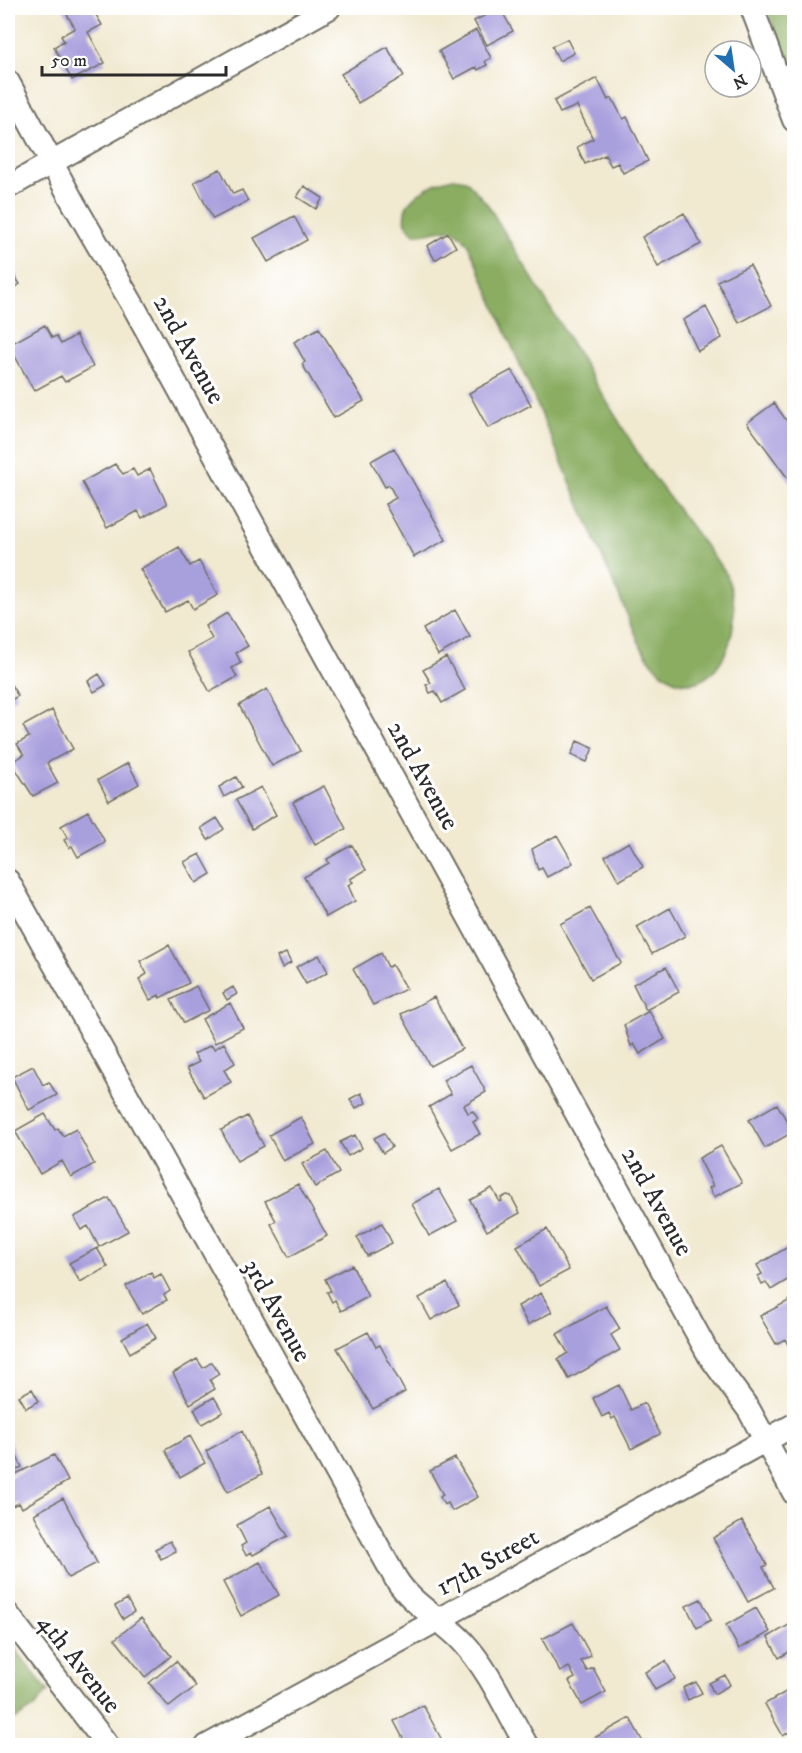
<svg xmlns="http://www.w3.org/2000/svg" width="802" height="1753" viewBox="0 0 802 1753" font-family="'IM FELL DW Pica',serif">
  <style>
    .forest { fill: #8aad62; stroke: #5a6c46; stroke-width: 1.5 }
    .building { fill: #a89fdd }
    .lines { fill: none; stroke-linecap: round; stroke-linejoin: round }
    .street-casing { stroke: #706e65; stroke-width: 26 }
    .street { stroke: #fff; stroke-width: 22 }
    .labels { text-anchor: middle; stroke-width: 6; stroke-linejoin: round; paint-order: stroke }
    .street-label { font-size: 26px; fill: #2b2b2b; stroke: #fff }
  </style>
  <rect width="100%" height="100%" fill="#fff"/>
  <filter id="ink" filterUnits="userSpaceOnUse"><feTurbulence type="fractalNoise" baseFrequency=".0167" numOctaves="2"/><feDisplacementMap in="SourceGraphic" scale="12" xChannelSelector="R" yChannelSelector="G"/><feConvolveMatrix kernelMatrix="1 2 1 2 8 2 1 2 1" color-interpolation-filters="sRGB"/></filter>
  <filter id="wash" filterUnits="userSpaceOnUse"><feTurbulence type="fractalNoise" baseFrequency=".008" numOctaves="4" result="noise"/><feDisplacementMap in="SourceGraphic" scale="24" xChannelSelector="R" yChannelSelector="G"/><feGaussianBlur stdDeviation="1.35" result="paint"/><feColorMatrix in="noise" values="0 0 0 0 0 0 0 0 0 0 0 0 0 0 0 0 0 1.4 0 .05"/><feComposite in="paint" operator="in"/></filter>
  <g filter="url(#wash)">
    <rect width="100%" height="100%" fill="#f1e9d0"/>
    <path class="forest" d="M766 8H794V83L791 74Z
      M454 178 466 180 488 205 647 468 725 572C757 638 697 737 641 647L468 244C448 217 439 236 414 234 385 207 429 182 454 178Z
      M8 1640 48 1691 34 1708 8 1724Z"/>
    <g id="blocks">
      <path class="building" d="M63 8H92L102 25 88 32 105 63 72 80 54 47 64 41 61 36 75 28Z
        M500 8 513 31 487 45 474 21Z
        M476 30 491 58 485 61 487 65 478 70 476 67 454 79 439 51Z
        M567 39 574 53 559 61 552 46Z
        M387 47 404 76 358 103 341 74Z
        M597 78 608 100 612 98 623 119 627 117 648 161 623 173 618 163 611 166 605 155 585 164 577 147 593 139 577 106 560 113 554 101Z
        M220 169 233 194 242 190 248 201 213 219 194 182Z
        M304 186 323 198 316 209 297 197Z
        M684 213 701 244 658 267 642 237Z
        M294 216 307 240 268 262 254 238Z
        M448 233 456 247 435 260 427 246Z
        M750 265 771 306 739 323 717 281Z
        M8 266 20 284 8 292Z
        M706 307 722 338 698 351 683 320Z
        M45 325 52 338 56 336 61 344 76 335 93 367 65 382 61 376 34 391 9 345Z
        M319 328 364 401 334 418 302 364 305 362 294 342Z
        M512 370 531 405 488 428 469 393Z
        M774 403 794 431V482L792 484 747 423Z
        M394 448 446 540 414 557 385 504 396 498 389 485 385 487 371 461Z
        M115 464 123 474 133 469 137 476 150 469 167 504 142 518 138 511 107 528 82 482Z
        M179 547 190 566 199 561 218 595 193 609 188 600 165 612 140 569Z
        M455 610 470 637 438 655 423 629Z
        M227 613 248 646 236 653 241 663 232 668 237 677 210 692 188 652 212 639 205 626Z
        M446 657 465 690 442 703 435 691 430 693 426 685 431 683 423 670Z
        M99 674 106 685 94 692 88 681Z
        M8 680 18 696 8 702Z
        M267 689 301 751 272 766 239 705Z
        M52 710 73 749 47 763 58 783 33 796 11 762 24 755 17 744 29 737 23 726Z
        M577 741 593 748 587 762 571 755Z
        M128 763 139 784 109 801 98 780Z
        M236 777 242 787 224 797 219 787Z
        M324 786 346 829 315 845 293 802Z
        M261 787 276 815 252 829 236 800Z
        M88 811 105 842 78 857 72 846 69 848 64 840 68 838 61 826Z
        M217 818 224 829 208 840 201 828Z
        M557 835 573 863 547 877 542 868 538 870 532 849Z
        M629 842 643 867 619 881 605 856Z
        M352 845 366 870 350 879 353 882 348 885 355 901 326 917 304 877 329 863 327 859Z
        M200 854 211 874 196 883 184 862Z
        M590 908 621 963 591 979 560 924Z
        M670 908 685 936 652 954 637 927Z
        M169 945 189 983 160 998 159 995 150 1000 139 979 147 974 140 961Z
        M286 953 291 963 282 968 277 957Z
        M381 953 388 967 392 965 406 989 373 1005 353 969Z
        M319 955 328 972 306 984 296 967Z
        M666 967 679 992 646 1010 633 984Z
        M196 986 209 1010 184 1023 171 1000Z
        M233 987 237 994 227 1000 223 993Z
        M434 997 462 1049 430 1066 401 1014Z
        M230 1003 243 1028 215 1043 202 1019Z
        M649 1011 665 1039 640 1054 634 1044 631 1046 624 1025Z
        M224 1043 235 1063 224 1070 231 1082 204 1097 187 1068 199 1062 194 1054 211 1045 214 1049Z
        M471 1065 486 1092 464 1105 468 1113 473 1111 478 1119 473 1122 480 1134 452 1149 429 1107 451 1094 443 1080Z
        M33 1066 43 1085 49 1082 57 1095 29 1110 12 1077Z
        M361 1093 366 1103 356 1108 350 1099Z
        M777 1104 793 1132 765 1148 749 1120Z
        M45 1114 55 1130 58 1128 63 1136 76 1129 94 1164 71 1177 62 1161 40 1174 15 1131Z
        M247 1116 264 1146 237 1161 221 1130Z
        M301 1117 315 1144 283 1161 269 1135Z
        M384 1133 392 1147 383 1153 374 1138Z
        M355 1135 362 1148 348 1156 340 1142Z
        M721 1146 742 1183 714 1197 709 1188 713 1186 699 1158Z
        M327 1151 339 1173 315 1187 302 1164Z
        M298 1184 327 1236 289 1257 271 1224 276 1221 265 1201Z
        M492 1188 500 1202 502 1201 501 1198 507 1195 511 1196 520 1213 487 1231 470 1200Z
        M439 1189 457 1221 429 1236 412 1204Z
        M109 1198 128 1231 99 1247 88 1226 81 1230 74 1217Z
        M382 1223 392 1243 367 1256 357 1237Z
        M547 1229 569 1270 539 1286 517 1246Z
        M793 1244 794 1276 771 1290 766 1282 762 1284 758 1276 762 1274 757 1265Z
        M97 1248 108 1267 80 1282 69 1263Z
        M352 1265 368 1297 341 1311 335 1300 332 1302 327 1292 331 1291 325 1279Z
        M151 1272 154 1278 161 1274 170 1291 164 1295 167 1300 142 1314 126 1286Z
        M447 1283 459 1305 431 1320 419 1298Z
        M541 1293 552 1312 528 1325 518 1306Z
        M794 1298V1348L793 1345 789 1347 785 1339 776 1344 760 1316Z
        M606 1306 620 1329 611 1335 620 1350 569 1379 558 1359 568 1353 557 1334Z
        M147 1323 156 1338 130 1353 122 1338Z
        M368 1332 376 1347 380 1345 405 1392 373 1409 337 1348Z
        M197 1359 203 1368 212 1362 219 1374 210 1380 215 1389 190 1404 173 1373Z
        M619 1385 631 1410 644 1403 660 1434 631 1449 615 1417 612 1419 609 1413 602 1417 593 1398Z
        M32 1389 39 1401 26 1408 19 1396Z
        M214 1397 223 1412 202 1424 194 1409Z
        M242 1431 262 1474 228 1492 206 1451Z
        M190 1436 205 1463 180 1477 165 1450Z
        M8 1439 22 1467 8 1475Z
        M54 1455 68 1481 22 1508 19 1503 12 1506 8 1498V1489L11 1488 8 1478Z
        M455 1458 478 1497 452 1511 448 1503 444 1505 440 1497 443 1495 430 1471Z
        M63 1498 97 1563 68 1578 34 1514Z
        M270 1506 288 1536 253 1555 251 1552 246 1555 241 1546 246 1543 237 1525Z
        M742 1521 767 1565 763 1567 774 1588 748 1602 713 1538Z
        M170 1541 176 1551 161 1559 155 1549Z
        M260 1562 279 1595 241 1616 223 1582Z
        M127 1599 134 1612 123 1619 115 1606Z
        M701 1599 711 1620 697 1628 686 1606Z
        M756 1608 770 1632 739 1649 726 1625Z
        M141 1618 171 1656 145 1677 115 1639Z
        M794 1622V1649L779 1658 768 1637Z
        M573 1623 591 1656 581 1661 587 1671 593 1668 606 1692 582 1705 569 1681 575 1678 569 1667 560 1672 542 1639Z
        M176 1661 196 1686 169 1707 149 1683Z
        M666 1661 675 1679 655 1690 645 1672Z
        M725 1675 730 1685 714 1694 709 1683Z
        M696 1682 702 1693 688 1700 683 1688Z
        M794 1687V1729L783 1736 765 1704Z
        M423 1705 445 1746H407L394 1721Z
        M630 1718 645 1746H599L594 1738Z"/>
    </g>
  </g>
  <g filter="url(#ink)">
    <use href="#blocks" fill-opacity="0" stroke="#706e65" stroke-width="1.5"/>
    <g class="lines">
      <defs>
        <path id="street" d="M752 8 794 120
          M8 82 74 204 134 307 709 1355 749 1410 794 1493
          M8 187 329 8
          M8 881 396 1579C413 1606 442 1619 463 1642 490 1671 507 1712 527 1746
          M8 1615 108 1746
          M207 1746 794 1425"/>
      </defs>
      <use href="#street" class="street-casing"/>
      <use href="#street" class="street"/>
    </g>
  </g>
  <g class="labels">
    <g class="street-label">
      <text transform="translate(190 349) rotate(61)" y="9">2nd Avenue</text>
      <text transform="translate(424 775) rotate(61)" y="9">2nd Avenue</text>
      <text transform="translate(658 1201) rotate(61)" y="9">2nd Avenue</text>
      <text transform="translate(278 1310) rotate(61)" y="9">3rd Avenue</text>
      <text transform="translate(487 1561) rotate(-29)" y="9">17th Street</text>
      <text transform="translate(80 1663) rotate(52)" y="9">4th Avenue</text>
    </g>
  </g>
  <rect width="802" height="1753" fill="none" stroke="#fff" stroke-width="30"/>
  <g transform="translate(733 69) rotate(151)"><circle r="28" fill="#ffffff" stroke="#aaaaaa" stroke-width="1.5"/>
  <path d="M0-4.5L10 22L0 15L-10 22Z" fill="#1f6fb2"/>
  <text y="-9" font-size="16" font-weight="bold" text-anchor="middle" fill="#2b2b2b">N</text>
  </g>
  <path d="M42 66v9h184v-9" fill="none" stroke="#2b2b2b" stroke-width="3"/>
  <text x="51" y="66" font-size="18" fill="#2b2b2b" stroke="#ffffff" stroke-width="4.5" paint-order="stroke">50 m</text>
</svg>
